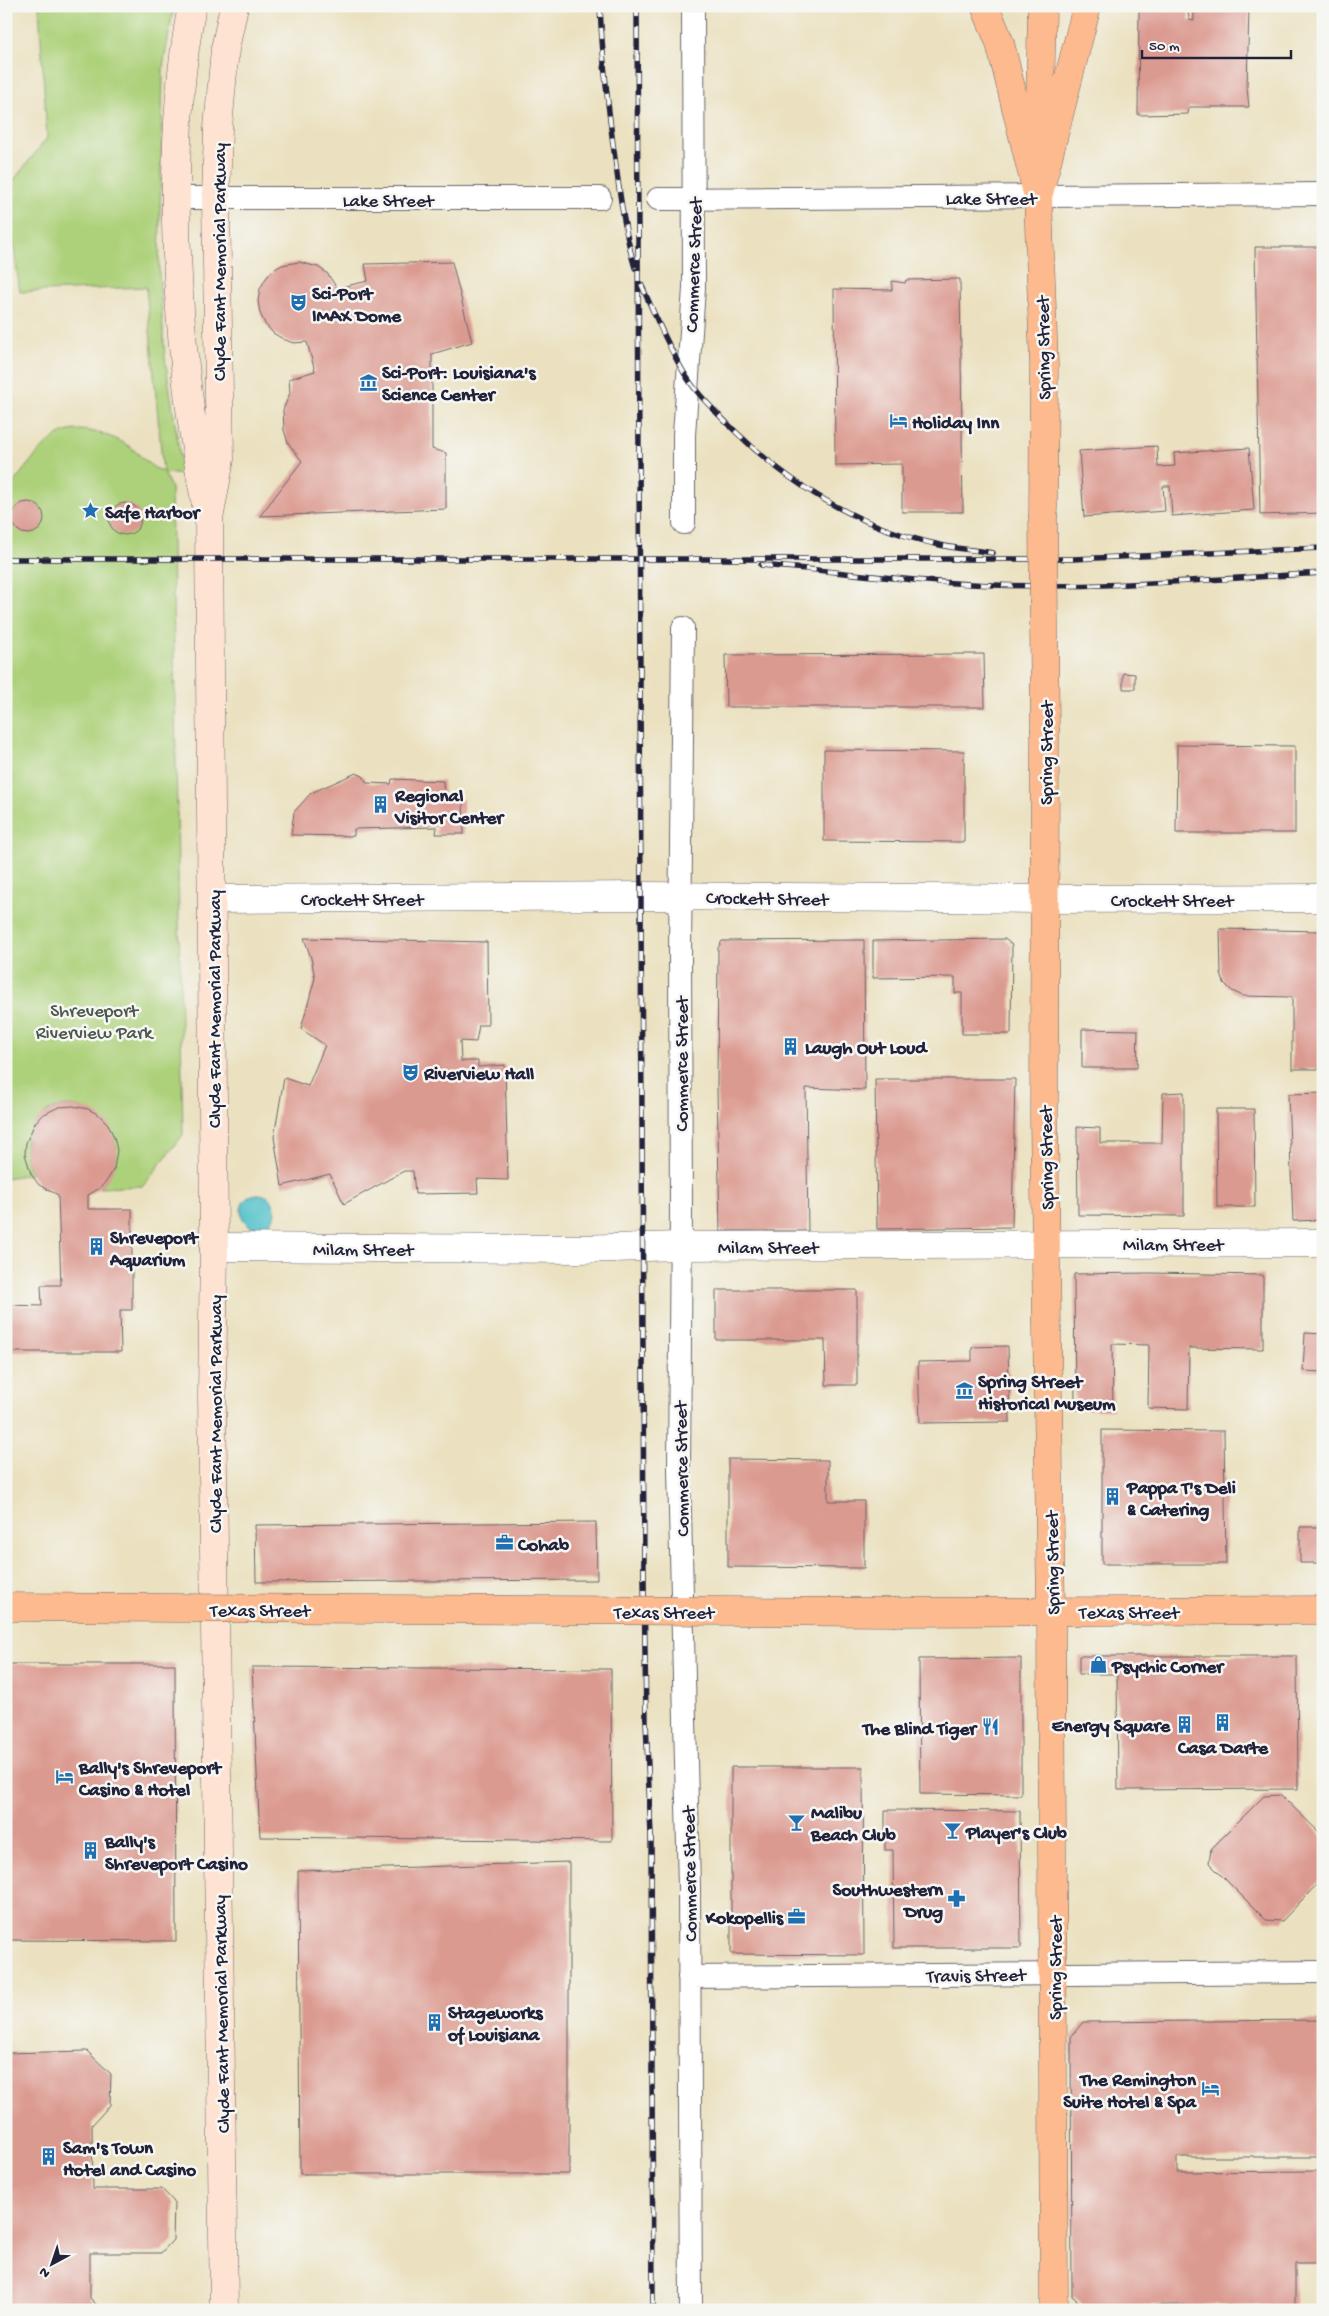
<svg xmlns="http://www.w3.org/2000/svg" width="1329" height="2316" viewBox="0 0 1329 2316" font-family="'Gochi Hand',sans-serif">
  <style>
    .green { fill: #add17a; stroke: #687a5a }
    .water { fill: #54c2cb; stroke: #3b7283 }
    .building { fill: #db9a90 }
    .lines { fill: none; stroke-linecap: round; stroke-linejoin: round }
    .minor-casing { stroke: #68656a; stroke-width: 24 }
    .tertiary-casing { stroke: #68656a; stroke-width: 29 }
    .secondary-casing { stroke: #68656a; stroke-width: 29 }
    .primary-casing { stroke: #68656a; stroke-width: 29 }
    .motorway-casing { stroke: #68656a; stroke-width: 29 }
    .minor { stroke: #fff; stroke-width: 22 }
    .tertiary { stroke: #fff; stroke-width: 28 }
    .secondary { stroke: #fee3d2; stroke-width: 28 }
    .primary { stroke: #fcba8e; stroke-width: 28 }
    .motorway { stroke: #fcba8e; stroke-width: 28 }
    .rail-casing { stroke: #22223b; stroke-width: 5.5 }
    .rail { stroke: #f6f6f2; stroke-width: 4; stroke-dasharray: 11; stroke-linecap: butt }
    .primary-bridge-casing { stroke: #68656a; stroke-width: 29; stroke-linecap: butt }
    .primary-bridge { stroke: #fcba8e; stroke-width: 28 }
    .labels { text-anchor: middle; stroke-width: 5; stroke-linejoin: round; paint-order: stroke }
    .street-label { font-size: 19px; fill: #22223b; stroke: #f6f6f2 }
    .poi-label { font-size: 19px; font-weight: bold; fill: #22223b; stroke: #f6f6f2; text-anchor: start }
    .park-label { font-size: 19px; fill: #4c574e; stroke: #f6f6f2 }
  </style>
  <rect width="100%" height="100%" fill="#f6f6f2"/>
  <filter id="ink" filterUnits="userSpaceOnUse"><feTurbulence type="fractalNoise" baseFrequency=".02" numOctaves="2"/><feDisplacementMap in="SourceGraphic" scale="10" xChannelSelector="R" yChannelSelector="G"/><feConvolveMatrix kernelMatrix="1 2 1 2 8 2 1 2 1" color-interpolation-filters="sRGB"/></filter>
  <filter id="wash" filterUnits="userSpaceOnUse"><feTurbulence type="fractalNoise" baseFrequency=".0096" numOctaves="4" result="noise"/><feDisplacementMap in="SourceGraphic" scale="20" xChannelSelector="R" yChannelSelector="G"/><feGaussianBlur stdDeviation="1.12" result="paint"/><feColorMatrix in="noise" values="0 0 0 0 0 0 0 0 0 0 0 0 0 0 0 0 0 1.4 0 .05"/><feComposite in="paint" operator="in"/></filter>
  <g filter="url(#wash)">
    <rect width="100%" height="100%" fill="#ebe1c0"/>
    <path class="green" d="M39 6H174L163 67 159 273 165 358 183 475 164 473 171 488 183 1135 143 1186 100 1188C153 1133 63 1071 31 1130 23 1144 24 1159 31 1174L6 1178V493C19 476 41 444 61 434 79 424 111 435 127 445 140 453 148 467 163 472L146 287 20 292 6 190 47 138Z"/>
    <path class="water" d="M241 1211a17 17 0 1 1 34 0a17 17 0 1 1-34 0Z"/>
    <g id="blocks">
      <path class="building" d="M1194 6H1249L1247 88 1249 107H1189L1188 114 1138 115 1139 9H1188L1189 20 1194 21Z
        M1255 247H1323V513L1260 515Z
        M299 262 318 267 327 273 337 288 368 281 365 264 452 262 472 342 432 354V449L446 453V509L260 516 302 461 288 443 284 430 283 410 290 393 289 379 315 371 307 342 293 343 283 339 273 333 265 324 260 313 258 301 260 289 266 278 275 269 282 265Z
        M960 279 963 512H902V464L835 465 834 289 892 290V281L905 283 906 280Z
        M1157 446 1158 467 1175 466 1174 453 1249 448 1254 510 1172 516 1170 486H1163L1165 511 1084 517 1079 451Z
        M12 518a16 16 0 1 1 32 0a16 16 0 1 1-32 0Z
        M109 519a16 16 0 1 1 32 0a16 16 0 1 1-32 0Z
        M984 654 985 707H726L725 655Z
        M1123 673 1135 674V689H1123Z
        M1177 745 1295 746V833H1176Z
        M824 750 964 751V842L824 841Z
        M356 773 363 776 367 783 391 784 392 779 443 781 444 798 463 799 464 834H436L437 827 354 829V836L291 835 294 812 311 793Z
        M1220 929 1323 931V1069H1292V997L1243 996 1232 991 1224 983 1221 974Z
        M304 938 487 942 488 1025H479L476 1042 460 1041 461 1061H478V1067L505 1065 508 1180 477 1179 478 1193 415 1194 413 1171H404L344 1204 330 1174 282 1186 274 1137 284 1078 308 1086 325 1045 301 1029 315 978 311 958Z
        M1005 939 1012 945 1011 1034H962V993H955V977L873 978V941Z
        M864 940 865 1090 806 1088 808 1231H720L717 1088 718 948 722 941Z
        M1082 1029 1138 1030 1137 1068H1082Z
        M875 1079H1015L1012 1227 877 1229Z
        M1184 1092V1216L1078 1215 1077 1127 1100 1128V1143H1162L1163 1093Z
        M1323 1093V1220L1293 1221 1288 1094Z
        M73 1106 88 1109 99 1115 108 1124 114 1137 117 1150 114 1169 108 1179 100 1188 88 1195V1209H132V1310H120L121 1352H10L8 1305 42 1306 41 1285H61L58 1195 39 1185 31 1174 25 1154 26 1143 35 1123 42 1115 59 1107Z
        M1216 1109H1254L1255 1207H1217Z
        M1149 1273 1263 1275V1349L1189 1348 1188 1409 1148 1408 1149 1345 1112 1344 1113 1410H1075L1074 1274Z
        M716 1290H857V1385H826L825 1340H716Z
        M1305 1333 1323 1334V1372L1303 1371Z
        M1008 1346 1010 1422 920 1423 918 1362 972 1361V1347Z
        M1102 1430 1224 1431 1226 1564H1102Z
        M728 1459 828 1460V1501H864V1568L728 1567Z
        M596 1522 597 1580 256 1582 255 1525Z
        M1300 1527H1323V1563H1300Z
        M1079 1656H1297L1298 1789 1118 1790 1117 1674H1079Z
        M1021 1658V1795L920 1794 919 1659Z
        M6 1664H175L176 1941 6 1940Z
        M252 1667 611 1669 612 1841 260 1837Z
        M731 1767H863L864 1955 731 1954Z
        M1281 1795 1323 1836V1878L1282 1921 1266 1920 1209 1863 1211 1849 1264 1796Z
        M885 1810 1020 1811 1021 1948H894L893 1850H885Z
        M569 1862V2174H300L298 1871Z
        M1323 2020V2157H1177V2172L1323 2171V2263H1295V2307L1181 2305 1085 2307 1072 2296 1071 2037 1083 2022Z
        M87 2051 111 2074 110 2105 92 2125 93 2189H162L174 2202 173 2240 161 2253H90V2298L102 2310H6V2053Z"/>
    </g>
  </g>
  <g filter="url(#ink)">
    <use href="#blocks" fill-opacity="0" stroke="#68656a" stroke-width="1"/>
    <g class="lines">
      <defs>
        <path id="minor" d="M176 198H600
          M658 199 1323 194
          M684 523V435L694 288 693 6
          M683 628 680 955 681 1211 679 1469 689 1887 691 2310
          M689 1977 1323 1972"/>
        <path id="tertiary" d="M212 899 642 896 1045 899 1323 898
          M214 1247 578 1249 680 1246 1323 1243"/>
        <path id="secondary" d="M192 6C178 77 175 150 176 222 178 319 187 410 206 505
          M224 2310 212 1396 214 1247 209 519 220 459 216 199 218 128 225 49 234 6"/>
        <path id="primary" d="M1042 6 1038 197 1044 366 1043 515
          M1045 731 1044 1118 1051 1611 1054 2310
          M896 1612 1323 1610"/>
        <path id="motorway" d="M985 6 1000 43 1038 197
          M1039 193 1087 6"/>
      </defs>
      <use href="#minor" class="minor-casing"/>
      <use href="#tertiary" class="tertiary-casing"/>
      <use href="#secondary" class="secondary-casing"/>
      <use href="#primary" class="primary-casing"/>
      <use href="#motorway" class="motorway-casing"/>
      <use href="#minor" class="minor"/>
      <use href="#tertiary" class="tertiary"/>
      <use href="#secondary" class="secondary"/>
      <use href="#primary" class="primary"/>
      <use href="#motorway" class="motorway"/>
      <defs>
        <path id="rail" d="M600 6C602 52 607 98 613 144 619 186 623 227 635 268
          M637 6 644 1578 646 1721 651 1835 653 2310
          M641 284C655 315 668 347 686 376 699 397 719 415 737 433 794 488 862 528 940 545 957 549 975 550 993 553
          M6 559H1073L1323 548
          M761 565C839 571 916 583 994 585 1104 589 1214 579 1323 573"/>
      </defs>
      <use href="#rail" class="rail-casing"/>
      <use href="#rail" class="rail"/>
      <defs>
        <path id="primary-bridge" d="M1043 515 1045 731
          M6 1607 896 1612"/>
      </defs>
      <use href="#primary-bridge" class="primary-bridge-casing"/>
      <use href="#primary-bridge" class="primary-bridge"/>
    </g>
  </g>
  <defs>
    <symbol id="theatre-bare" viewBox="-9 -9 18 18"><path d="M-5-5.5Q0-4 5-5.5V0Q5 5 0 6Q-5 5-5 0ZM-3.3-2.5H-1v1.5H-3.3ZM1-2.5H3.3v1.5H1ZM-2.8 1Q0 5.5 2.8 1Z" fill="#1f6fb2" stroke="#f6f6f2" stroke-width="2.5" paint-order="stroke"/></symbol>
    <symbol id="museum-bare" viewBox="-9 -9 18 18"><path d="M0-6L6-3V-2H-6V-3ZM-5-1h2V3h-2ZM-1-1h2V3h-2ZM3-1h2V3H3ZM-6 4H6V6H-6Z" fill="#1f6fb2" stroke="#f6f6f2" stroke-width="2.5" paint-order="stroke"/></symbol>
    <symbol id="hotel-bare" viewBox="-9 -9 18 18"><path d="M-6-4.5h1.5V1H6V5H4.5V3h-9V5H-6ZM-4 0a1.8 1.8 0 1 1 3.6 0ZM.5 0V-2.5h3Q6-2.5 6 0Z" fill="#1f6fb2" stroke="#f6f6f2" stroke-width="2.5" paint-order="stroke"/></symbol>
    <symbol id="sight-bare" viewBox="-9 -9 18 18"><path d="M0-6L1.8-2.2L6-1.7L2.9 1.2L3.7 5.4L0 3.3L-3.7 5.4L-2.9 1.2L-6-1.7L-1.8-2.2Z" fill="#1f6fb2" stroke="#f6f6f2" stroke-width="2.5" paint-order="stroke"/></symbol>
    <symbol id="building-bare" viewBox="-9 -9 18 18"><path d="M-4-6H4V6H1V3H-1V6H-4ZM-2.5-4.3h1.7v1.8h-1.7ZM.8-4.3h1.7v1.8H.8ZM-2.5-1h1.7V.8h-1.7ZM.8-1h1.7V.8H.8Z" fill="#1f6fb2" stroke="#f6f6f2" stroke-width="2.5" paint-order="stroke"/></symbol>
    <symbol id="office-bare" viewBox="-9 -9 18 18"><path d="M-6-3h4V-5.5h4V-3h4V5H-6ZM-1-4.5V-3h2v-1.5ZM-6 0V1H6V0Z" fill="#1f6fb2" stroke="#f6f6f2" stroke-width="2.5" paint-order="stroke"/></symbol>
    <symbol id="shop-bare" viewBox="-9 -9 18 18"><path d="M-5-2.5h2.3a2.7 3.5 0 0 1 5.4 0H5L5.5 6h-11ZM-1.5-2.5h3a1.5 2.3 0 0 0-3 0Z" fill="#1f6fb2" stroke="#f6f6f2" stroke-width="2.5" paint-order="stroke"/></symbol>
    <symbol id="restaurant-bare" viewBox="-9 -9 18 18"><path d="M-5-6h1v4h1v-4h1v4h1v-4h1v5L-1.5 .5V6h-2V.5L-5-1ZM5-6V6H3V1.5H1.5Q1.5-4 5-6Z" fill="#1f6fb2" stroke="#f6f6f2" stroke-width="2.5" paint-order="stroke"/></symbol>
    <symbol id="bar-bare" viewBox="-9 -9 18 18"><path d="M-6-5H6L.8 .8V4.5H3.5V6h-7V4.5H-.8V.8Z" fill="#1f6fb2" stroke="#f6f6f2" stroke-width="2.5" paint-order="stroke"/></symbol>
    <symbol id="pharmacy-bare" viewBox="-9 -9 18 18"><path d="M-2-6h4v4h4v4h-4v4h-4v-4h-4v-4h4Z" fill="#1f6fb2" stroke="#f6f6f2" stroke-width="2.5" paint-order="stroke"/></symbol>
  </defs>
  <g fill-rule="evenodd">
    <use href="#theatre-bare" x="286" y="290" width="25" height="25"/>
    <use href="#museum-bare" x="356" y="370" width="25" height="25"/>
    <use href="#hotel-bare" x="886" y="408" width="25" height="25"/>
    <use href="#sight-bare" x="78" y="498" width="25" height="25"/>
    <use href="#building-bare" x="368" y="792" width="25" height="25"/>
    <use href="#building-bare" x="778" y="1034" width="25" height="25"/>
    <use href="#theatre-bare" x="398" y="1060" width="25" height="25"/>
    <use href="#building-bare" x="84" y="1234" width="25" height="25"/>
    <use href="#museum-bare" x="952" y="1378" width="25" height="25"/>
    <use href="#building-bare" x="1100" y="1484" width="25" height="25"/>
    <use href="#office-bare" x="492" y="1530" width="25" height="25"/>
    <use href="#shop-bare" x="1086" y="1652" width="25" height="25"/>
    <use href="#building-bare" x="1210" y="1710" width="25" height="25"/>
    <use href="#building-bare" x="1172" y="1712" width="25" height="25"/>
    <use href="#restaurant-bare" x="978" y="1714" width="25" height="25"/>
    <use href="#hotel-bare" x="52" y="1764" width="25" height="25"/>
    <use href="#bar-bare" x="784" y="1810" width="25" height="25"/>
    <use href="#bar-bare" x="940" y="1818" width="25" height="25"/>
    <use href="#building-bare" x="78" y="1838" width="25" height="25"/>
    <use href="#pharmacy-bare" x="944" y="1886" width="25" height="25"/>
    <use href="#office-bare" x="784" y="1904" width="25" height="25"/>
    <use href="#building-bare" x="422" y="2010" width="25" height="25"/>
    <use href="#hotel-bare" x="1198" y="2076" width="25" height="25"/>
    <use href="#building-bare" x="36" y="2144" width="25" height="25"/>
  </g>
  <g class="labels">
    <g class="street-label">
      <text x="991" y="204">Lake Street</text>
      <text x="388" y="206">Lake Street</text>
      <text transform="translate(218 262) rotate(-90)" y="7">Clyde Fant Memorial Parkway</text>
      <text transform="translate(692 265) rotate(-88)" y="7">Commerce Street</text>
      <text transform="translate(1042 348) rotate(-91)" y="7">Spring Street</text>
      <text transform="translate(1045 753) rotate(-90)" y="7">Spring Street</text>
      <text transform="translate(767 897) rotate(1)" y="7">Crockett Street</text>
      <text x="362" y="905">Crockett Street</text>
      <text x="1172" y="906">Crockett Street</text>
      <text transform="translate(213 1009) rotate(-90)" y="7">Clyde Fant Memorial Parkway</text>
      <text transform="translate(680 1064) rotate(-90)" y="7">Commerce Street</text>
      <text transform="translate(1045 1158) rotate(-91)" y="7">Spring Street</text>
      <text x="1173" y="1250">Milam Street</text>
      <text x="768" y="1253">Milam Street</text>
      <text x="363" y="1255">Milam Street</text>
      <text transform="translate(214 1414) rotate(-90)" y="7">Clyde Fant Memorial Parkway</text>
      <text transform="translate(680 1469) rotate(-91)" y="7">Commerce Street</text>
      <text transform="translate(1051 1563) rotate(-91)" y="7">Spring Street</text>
      <text x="260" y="1616">Texas Street</text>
      <text x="664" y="1618">Texas Street</text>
      <text x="1129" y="1618">Texas Street</text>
      <text transform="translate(688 1874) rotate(-91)" y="7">Commerce Street</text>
      <text transform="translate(1054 1968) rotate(-90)" y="7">Spring Street</text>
      <text transform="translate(976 1974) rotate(-1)" y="7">Travis Street</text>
      <text transform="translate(220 2014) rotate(-91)" y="7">Clyde Fant Memorial Parkway</text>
    </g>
    <g class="poi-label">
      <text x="312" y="299">Sci-Port<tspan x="312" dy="22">IMAX Dome</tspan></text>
      <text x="382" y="378">Sci-Port: Louisiana's<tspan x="382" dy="22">Science Center</tspan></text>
      <text x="912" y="428">Holiday Inn</text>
      <text x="105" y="518">Safe Harbor</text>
      <text x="395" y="801">Regional<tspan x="395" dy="22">Visitor Center</tspan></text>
      <text x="805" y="1053">Laugh Out Loud</text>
      <text x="424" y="1079">Riverview Hall</text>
      <text x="110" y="1243">Shreveport<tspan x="110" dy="22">Aquarium</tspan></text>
      <text x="978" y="1387">Spring Street<tspan x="978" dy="22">Historical Museum</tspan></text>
      <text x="1127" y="1493">Pappa T's Deli<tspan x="1127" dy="22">&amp; Catering</tspan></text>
      <text x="518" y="1550">Cohab</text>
      <text x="1112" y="1672">Psychic Corner</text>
      <text x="1170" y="1731" text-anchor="end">Energy Square</text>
      <text x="976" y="1734" text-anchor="end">The Blind Tiger</text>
      <text x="1223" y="1753" text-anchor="middle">Casa Darte</text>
      <text x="79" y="1773">Bally's Shreveport<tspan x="79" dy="22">Casino &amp; Hotel</tspan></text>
      <text x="811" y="1818">Malibu<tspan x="811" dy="22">Beach Club</tspan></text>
      <text x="966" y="1838">Player's Club</text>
      <text x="105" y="1847">Bally's<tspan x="105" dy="22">Shreveport Casino</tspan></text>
      <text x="943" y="1895" text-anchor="end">Southwestern<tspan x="943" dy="22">Drug</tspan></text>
      <text x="783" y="1923" text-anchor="end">Kokopellis</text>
      <text x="448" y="2018">Stageworks<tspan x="448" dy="22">of Louisiana</tspan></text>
      <text x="1196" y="2085" text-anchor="end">The Remington<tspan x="1196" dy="22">Suite Hotel &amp; Spa</tspan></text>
      <text x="63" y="2153">Sam's Town<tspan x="63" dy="22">Hotel and Casino</tspan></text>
    </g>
    <g class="park-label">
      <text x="94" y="1016">Shreveport<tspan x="94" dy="22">Riverview Park</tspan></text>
    </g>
  </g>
  <rect width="1329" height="2316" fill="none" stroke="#f6f6f2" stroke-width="25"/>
  <g transform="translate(52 2264) rotate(220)" stroke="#f6f6f2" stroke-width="4" paint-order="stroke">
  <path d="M0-4L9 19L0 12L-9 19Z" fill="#22223b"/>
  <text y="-8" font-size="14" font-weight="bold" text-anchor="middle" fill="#22223b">N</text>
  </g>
  <path d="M1142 50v8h149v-8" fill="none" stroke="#22223b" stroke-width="2.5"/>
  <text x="1149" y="50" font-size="15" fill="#22223b" stroke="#f6f6f2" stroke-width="4" paint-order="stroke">50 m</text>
</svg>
